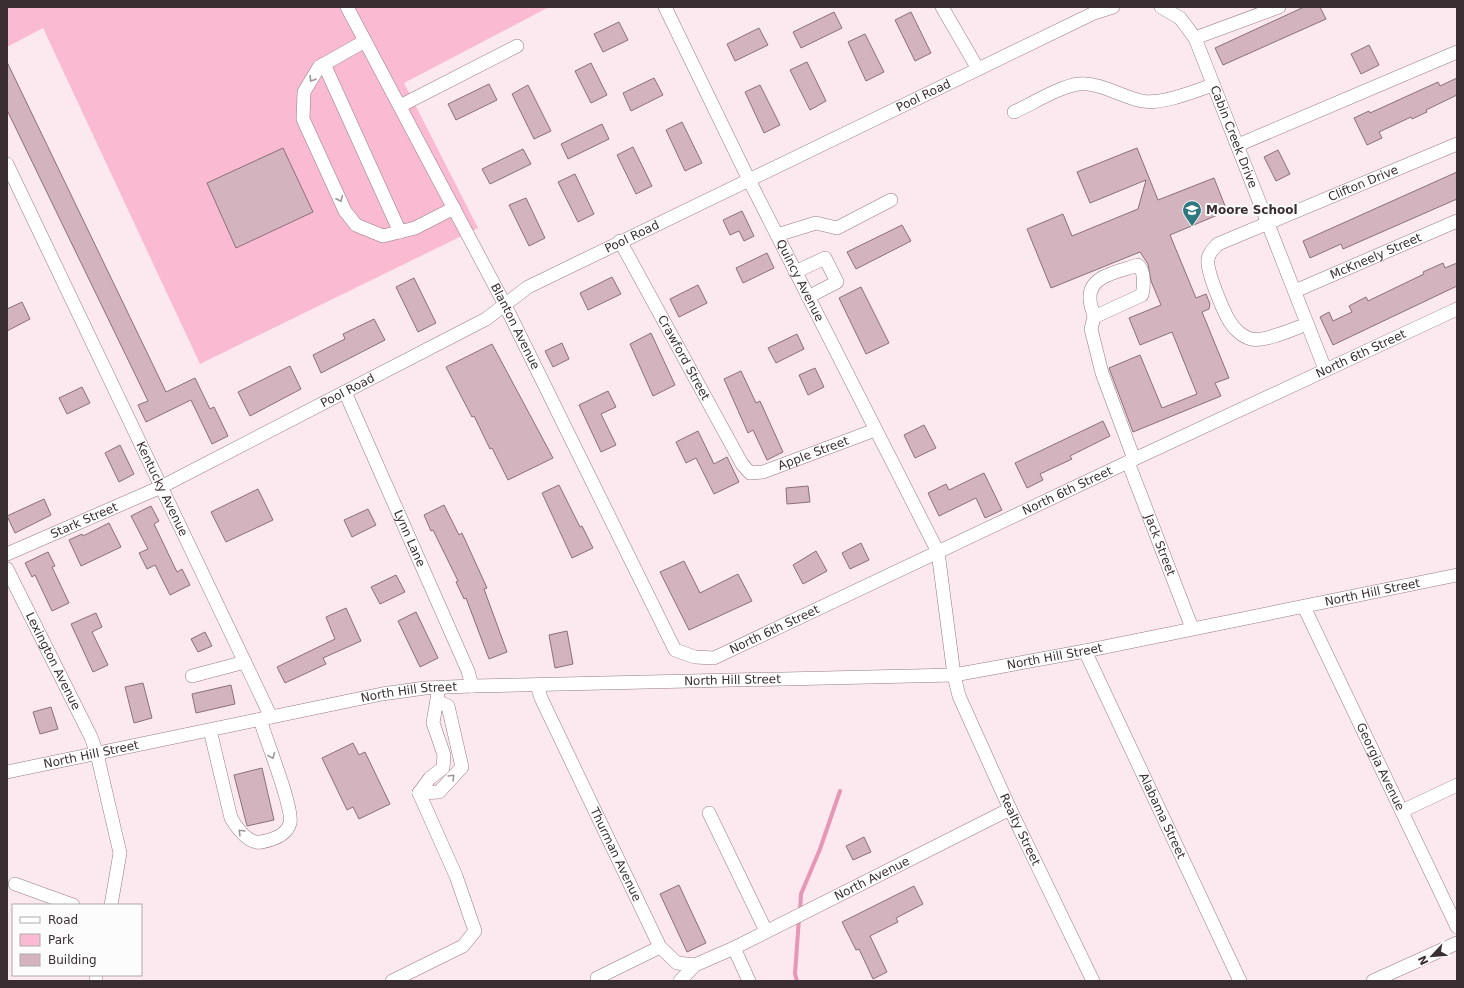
<svg xmlns="http://www.w3.org/2000/svg" width="1464" height="988" viewBox="0 0 1464 988" font-family="'DejaVu Sans',sans-serif">
  <style>
    .green { fill: #fabad1 }
    .lines { fill: none; stroke-linecap: round; stroke-linejoin: round }
    .stream { stroke: #e896b5; stroke-width: 4 }
    .building { fill: #d2b3be; stroke: #8b6f79 }
    .minor-casing { stroke: #977a84; stroke-width: 14 }
    .minor { stroke: #fff; stroke-width: 13 }
    .oneway { stroke: #9c9698 }
    .labels { text-anchor: middle; stroke-width: 4; stroke-linejoin: round; paint-order: stroke }
    .street-label { font-size: 12px; fill: #3a2e32; stroke: #fcfcfc }
    .poi-label { font-size: 12px; font-weight: bold; fill: #3a2e32; stroke: #fcfcfc; text-anchor: start }
  </style>
  <rect width="100%" height="100%" fill="#fce9ef"/>
  <path class="green" d="M7 7H549L404 83 478 228 200 364 43 28 7 47Z"/>
  <g class="lines">
    <path class="stream" d="M800 911 801 894 820 849 840 791
      M797 981 795 974 799 918"/>
  </g>
  <path class="building" d="M1304 7H1320L1326 19 1223 65 1215 48Z
    M834 12 842 28 801 48 793 32Z
    M911 12 931 53 915 61 895 20Z
    M619 22 628 40 603 52 594 34Z
    M759 28 768 45 735 61 727 44Z
    M865 34 884 72 866 81 848 42Z
    M1369 45 1379 65 1361 74 1351 54Z
    M7 62 166 392 195 378 210 409 214 407 228 436 212 444 191 400 146 422 138 405 148 401 7 110Z
    M807 62 826 101 810 110 790 70Z
    M591 63 607 95 591 103 575 71Z
    M654 78 663 95 631 111 623 93Z
    M1457 78V95L1426 110 1427 112 1412 119 1411 117 1379 132 1382 138 1367 145 1354 118 1369 111 1370 113 1438 82 1440 86Z
    M489 84 497 100 456 120 448 104Z
    M528 85 551 131 534 139 512 94Z
    M760 85 780 125 764 133 745 92Z
    M682 122 702 163 685 171 666 130Z
    M602 124 609 139 568 159 561 144Z
    M633 147 652 186 636 194 617 155Z
    M283 148 313 212 236 248 207 183Z
    M1137 148 1158 200 1214 178 1227 211 1170 235 1196 298 1206 294 1210 304 1209 309 1202 312 1229 378 1215 383 1221 396 1133 432 1109 368 1140 355 1162 408 1197 394 1172 332 1140 345 1129 318 1161 305 1151 281 1148 264 1140 252 1051 288 1027 229 1063 214 1072 236 1138 209 1146 180 1090 203 1077 172Z
    M523 149 531 164 490 184 482 169Z
    M1278 150 1290 174 1276 181 1264 157Z
    M1457 172V199L1343 249 1341 244 1310 258 1303 241Z
    M575 174 594 214 578 222 558 182Z
    M526 198 545 238 529 246 509 205Z
    M742 211 754 236 744 241 739 231 730 235 723 220Z
    M902 225 911 241 856 269 847 252Z
    M767 253 774 268 743 283 736 268Z
    M1443 263 1445 268 1457 263V286L1333 345 1320 317 1329 312 1333 321 1352 312 1349 306 1366 297 1368 301 1424 274 1423 272Z
    M612 277 621 294 588 310 580 293Z
    M414 278 436 323 418 332 396 287Z
    M698 285 707 303 679 317 670 299Z
    M861 287 889 343 866 354 839 298Z
    M22 302 30 319 7 331V309Z
    M374 319 385 340 321 373 313 355 345 339 343 334Z
    M651 333 675 385 653 396 630 344Z
    M797 334 804 349 776 363 768 348Z
    M562 343 569 359 553 367 545 351Z
    M492 344 553 458 508 480 492 448 490 449 474 416 472 417 446 367Z
    M290 366 301 389 250 416 238 392Z
    M815 368 824 387 808 395 799 375Z
    M741 371 756 403 760 401 783 452 767 460 753 430 748 433 724 379Z
    M82 387 90 403 67 414 59 398Z
    M608 391 616 407 601 414 616 445 601 452 579 405Z
    M1103 421 1110 436 1070 456 1072 459 1040 474 1043 480 1027 488 1015 463Z
    M924 425 936 448 915 458 904 435Z
    M698 431 714 464 727 457 739 482 714 494 696 458 686 463 676 442Z
    M120 445 134 474 119 482 105 453Z
    M984 473 1002 510 985 518 976 498 939 516 928 493 946 484 949 490Z
    M559 485 580 527 582 526 593 548 572 558 542 493Z
    M808 486 810 502 787 504 786 488Z
    M258 489 273 520 226 542 211 512Z
    M44 499 51 515 15 533 7 516Z
    M444 505 459 535 462 533 487 588 484 589 507 652 489 659 466 598 464 599 456 582 458 581 433 530 431 531 424 515Z
    M151 506 159 521 154 524 177 572 182 569 190 585 170 595 155 565 147 569 139 553 148 549 131 516Z
    M368 509 376 525 352 537 344 520Z
    M109 523 121 547 81 566 69 540 82 534 83 536Z
    M861 543 869 560 850 569 842 553Z
    M816 551 827 571 803 584 793 565Z
    M48 552 55 566 52 567 69 603 52 611 35 575 32 577 25 563Z
    M684 561 700 593 738 574 752 601 689 630 660 572Z
    M396 575 405 592 380 604 371 587Z
    M346 608 361 641 323 658 326 664 285 683 277 667 335 639 326 617Z
    M416 612 438 658 420 667 398 621Z
    M96 613 102 627 92 632 108 665 93 672 71 624Z
    M567 631 573 664 555 668 549 635Z
    M205 632 212 646 198 652 191 639Z
    M143 683 152 718 134 723 125 687Z
    M231 685 235 704 196 713 192 694Z
    M51 707 58 729 40 734 33 712Z
    M353 743 359 755 365 752 390 804 359 819 353 807 347 810 322 758Z
    M262 768 274 820 247 826 234 775Z
    M864 837 871 852 853 860 846 846Z
    M679 885 706 943 687 952 660 894Z
    M914 886 923 904 896 918 898 922 870 936 887 972 873 979 859 949 856 950 842 922Z"/>
  <g class="lines">
    <defs>
      <g id="minor">
        <path id="s1" d="M347 7 505 305 675 650 695 657 714 658 1128 462 1457 309"/>
        <path id="s2" d="M665 7 749 180 938 552 954 675 959 696 1010 809 1093 981"/>
        <path d="M942 7 978 69"/>
        <path id="s3" d="M1161 7 1180 18 1195 38 1325 369"/>
        <path d="M1195 38 1279 7"/>
        <path d="M365 41 319 67 304 92 303 119 345 211 356 225 383 236 415 228 454 208"/>
        <path d="M324 64 400 232"/>
        <path d="M400 106 517 46"/>
        <path d="M1014 112C1032 104 1060 86 1079 84 1100 82 1122 97 1142 101 1162 105 1194 91 1213 85"/>
        <path d="M1238 145 1457 52"/>
        <path id="s4" d="M7 164 271 717"/>
        <path d="M777 235 816 223 837 228 891 200"/>
        <path id="s5" d="M620 241 742 464 750 473 763 472 875 430"/>
        <path d="M795 272 825 258 837 282 808 297"/>
        <path id="s6" d="M1295 291 1457 221"/>
        <path d="M1094 317C1093 311 1090 305 1090 299 1088 275 1121 271 1138 265 1145 271 1144 287 1142 295L1094 317 1091 329 1102 373 1134 459"/>
        <path id="s7" d="M1307 324C1293 329 1265 342 1251 339 1243 337 1234 329 1230 322 1223 311 1206 270 1208 259 1209 252 1214 248 1218 244L1457 144"/>
        <path id="s8" d="M345 392 468 671 472 686"/>
        <path id="s9" d="M1128 462 1192 628"/>
        <path id="s10" d="M7 554 161 487 486 319 528 287 1094 13 1113 7"/>
        <path id="s11" d="M7 569 91 737 97 754 120 853 111 905"/>
        <path id="s12" d="M1304 607 1457 927"/>
        <path id="s13" d="M1085 651 1240 981"/>
        <path d="M192 676 245 662"/>
        <path id="s14" d="M537 685 541 698 660 947 677 963 695 965 734 948 1010 809"/>
        <path d="M210 730 231 818C237 828 248 844 261 842 272 840 287 835 290 823 294 808 265 738 260 719"/>
        <path id="s15" d="M7 772 382 694 425 688 472 686 954 675 1085 651 1457 575"/>
        <path d="M419 793 439 792 462 767 448 706 437 701"/>
        <path d="M419 793 430 778 443 768 444 755 433 723 438 693"/>
        <path d="M1402 811 1457 785"/>
        <path d="M709 813 766 931"/>
        <path d="M15 884 73 905"/>
        <path d="M734 948 749 981"/>
        <path d="M96 981V975"/>
        <path d="M392 981 463 946 475 931 456 876 419 793"/>
        <path d="M597 981V978L660 947"/>
        <path d="M680 981 695 965"/>
        <path d="M1373 981 1457 943"/>
      </g>
    </defs>
    <use href="#minor" class="minor-casing"/>
    <use href="#minor" class="minor"/>
  </g>
  <defs><path id="oneway-chevron" d="M-2-3.5L2.5 0L-2 3.5" fill="none" stroke-width="1.6" stroke-linecap="round" stroke-linejoin="round"/></defs>
  <g class="oneway">
    <use href="#oneway-chevron" transform="translate(312 79) rotate(122)"/>
    <use href="#oneway-chevron" transform="translate(340 199) rotate(65)"/>
    <use href="#oneway-chevron" transform="translate(272 756) rotate(68)"/>
    <use href="#oneway-chevron" transform="translate(452 777) rotate(-46)"/>
    <use href="#oneway-chevron" transform="translate(241 832) rotate(-135)"/>
  </g>
  <defs>
    <symbol id="school-pin" viewBox="-11 -11 22 30"><path d="M0 17L-7.5 6A9.5 9.5 0 1 1 7.5 6Z" fill="#307880" stroke="#fcfcfc"/><path d="M0-5L7-2L0 1L-7-2ZM-4 1L0 2.5L4 1V4Q0 6-4 4Z" fill="#fff"/></symbol>
  </defs>
  <g fill-rule="evenodd">
    <use href="#school-pin" x="1181" y="199" width="22" height="30"/>
  </g>
  <g class="labels">
    <g class="street-label">
      <text dy="4" stroke="none"><textPath href="#s10" startOffset="1026">Pool Road</textPath></text>
      <text dy="4" stroke="none"><textPath href="#s3" startOffset="153">Cabin Creek Drive</textPath></text>
      <text dy="4" stroke="none"><textPath href="#s7" startOffset="329">Clifton Drive</textPath></text>
      <text dy="4" stroke="none"><textPath href="#s10" startOffset="702">Pool Road</textPath></text>
      <text dy="4" stroke="none"><textPath href="#s6" startOffset="88">McKneely Street</textPath></text>
      <text dy="4" stroke="none"><textPath href="#s2" startOffset="305">Quincy Avenue</textPath></text>
      <text dy="4" stroke="none"><textPath href="#s1" startOffset="361">Blanton Avenue</textPath></text>
      <text dy="4" stroke="none"><textPath href="#s1" startOffset="1477">North 6th Street</textPath></text>
      <text dy="4" stroke="none"><textPath href="#s5" startOffset="133">Crawford Street</textPath></text>
      <text dy="4" stroke="none"><textPath href="#s10" startOffset="378">Pool Road</textPath></text>
      <text dy="4" stroke="none"><textPath href="#s5" startOffset="333">Apple Street</textPath></text>
      <text dy="4" stroke="none"><textPath href="#s4" startOffset="360">Kentucky Avenue</textPath></text>
      <text dy="4" stroke="none"><textPath href="#s1" startOffset="1153">North 6th Street</textPath></text>
      <text dy="4" stroke="none"><textPath href="#s10" startOffset="84">Stark Street</textPath></text>
      <text dy="4" stroke="none"><textPath href="#s8" startOffset="160">Lynn Lane</textPath></text>
      <text dy="4" stroke="none"><textPath href="#s9" startOffset="89">Jack Street</textPath></text>
      <text dy="4" stroke="none"><textPath href="#s15" startOffset="1382">North Hill Street</textPath></text>
      <text dy="4" stroke="none"><textPath href="#s1" startOffset="829">North 6th Street</textPath></text>
      <text dy="4" stroke="none"><textPath href="#s15" startOffset="1058">North Hill Street</textPath></text>
      <text dy="4" stroke="none"><textPath href="#s11" startOffset="103">Lexington Avenue</textPath></text>
      <text dy="4" stroke="none"><textPath href="#s15" startOffset="734">North Hill Street</textPath></text>
      <text dy="4" stroke="none"><textPath href="#s15" startOffset="410">North Hill Street</textPath></text>
      <text dy="4" stroke="none"><textPath href="#s15" startOffset="86">North Hill Street</textPath></text>
      <text dy="4" stroke="none"><textPath href="#s12" startOffset="177">Georgia Avenue</textPath></text>
      <text dy="4" stroke="none"><textPath href="#s13" startOffset="182">Alabama Street</textPath></text>
      <text dy="4" stroke="none"><textPath href="#s2" startOffset="902">Realty Street</textPath></text>
      <text dy="4" stroke="none"><textPath href="#s14" startOffset="187">Thurman Avenue</textPath></text>
      <text dy="4" stroke="none"><textPath href="#s14" startOffset="528">North Avenue</textPath></text>
    </g>
    <g class="poi-label">
      <text x="1206" y="214">Moore School</text>
    </g>
  </g>
  <rect width="1464" height="988" fill="none" stroke="#3a2e32" stroke-width="16"/>
  <rect x="12" y="904" width="130" height="72" fill="#fcfcfc" stroke="#aeaaab"/>
  <rect x="20" y="917" width="20" height="6" fill="#ffffff" stroke="#aeaaab"/>
  <text x="48" y="924" font-size="12" fill="#3a2e32">Road</text>
  <rect x="20" y="934" width="20" height="12" fill="#fabad1" stroke="#aeaaab"/>
  <text x="48" y="944" font-size="12" fill="#3a2e32">Park</text>
  <rect x="20" y="954" width="20" height="12" fill="#d2b3be" stroke="#aeaaab"/>
  <text x="48" y="964" font-size="12" fill="#3a2e32">Building</text>
  <g transform="translate(1432 956) rotate(244)" stroke="#fcfcfc" stroke-width="3" paint-order="stroke">
  <path d="M0-3L7 15L0 10L-7 15Z" fill="#3a2e32"/>
  <text y="-6" font-size="11" font-weight="bold" text-anchor="middle" fill="#3a2e32">N</text>
  </g>
</svg>
